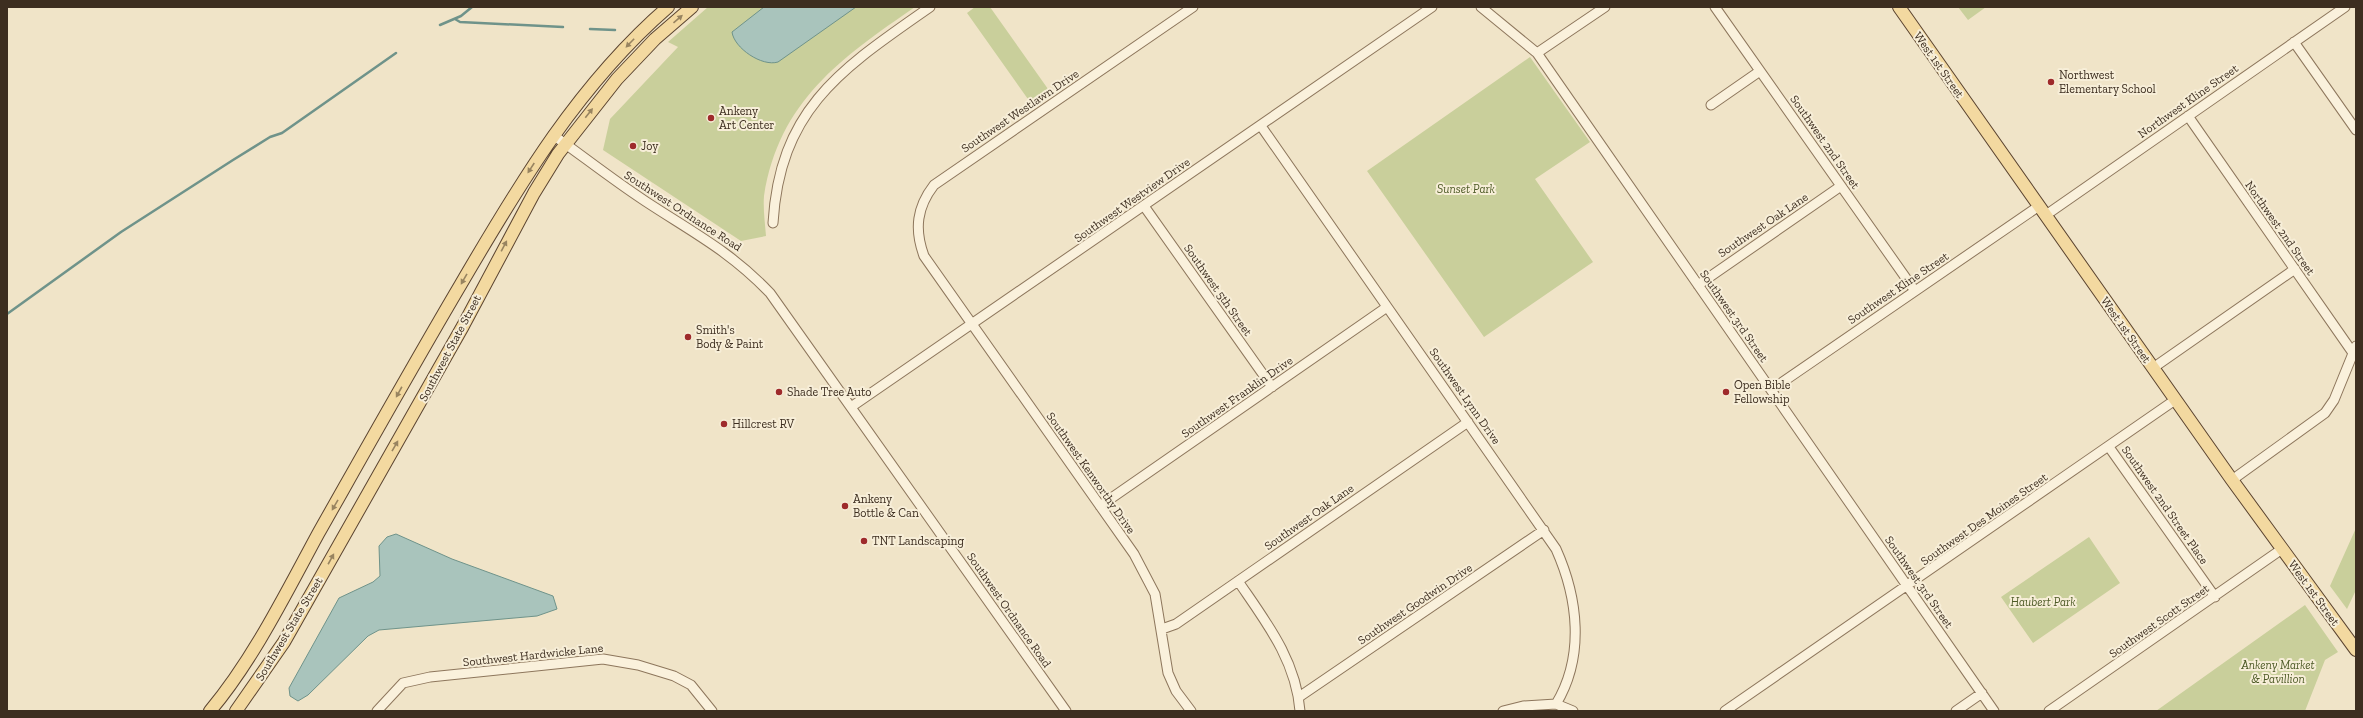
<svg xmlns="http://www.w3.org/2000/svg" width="2363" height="718" viewBox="0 0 2363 718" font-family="'Zilla Slab',serif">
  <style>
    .green { fill: #c9cf9b }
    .water { fill: #a9c4bc; stroke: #6f938a }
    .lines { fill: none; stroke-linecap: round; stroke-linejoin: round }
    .stream { stroke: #6f938a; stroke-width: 2.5 }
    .minor-casing { stroke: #8d765c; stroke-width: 11 }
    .major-casing { stroke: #5b4430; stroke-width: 14 }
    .minor { stroke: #faf1dc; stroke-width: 9 }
    .major { stroke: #f3d9a0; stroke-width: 12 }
    .oneway { fill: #988460 }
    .poi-dot { fill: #9e2a2b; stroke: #f7eed8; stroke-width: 1.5 }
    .labels { text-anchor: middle; stroke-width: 4; stroke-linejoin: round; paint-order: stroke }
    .street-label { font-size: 12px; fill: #3d2e20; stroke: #f7eed8 }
    .poi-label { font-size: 12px; fill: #3d2e20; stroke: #f7eed8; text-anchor: start }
    .park-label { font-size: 12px; font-style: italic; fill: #4d5a26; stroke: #f7eed8 }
  </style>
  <rect width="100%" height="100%" fill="#f0e4c8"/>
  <path class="green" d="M708 7H915C841 58 779 101 764 196 763 209 765 223 766 236L741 241 603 150 610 119 678 47 668 42Z
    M975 7H990L1048 89 1030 102 967 13Z
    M1958 7H1986L1968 20Z
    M1530 57 1590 142 1535 179 1593 262 1484 337 1367 171Z
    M2356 528V590L2347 609 2330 586Z
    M2089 537 2120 583 2033 643 2001 597Z
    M2305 605 2338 652 2325 660 2305 711H2156Z"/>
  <path class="water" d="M764 7H856L778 62C762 67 734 48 732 32Z
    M396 534 452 559 553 596 557 609 537 616 379 630 368 636 308 695 298 701 290 696 289 688 339 598 373 582 380 576 379 546 387 537Z"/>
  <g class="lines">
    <path class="stream" d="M455 19 460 22 563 27
      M440 25 461 16 472 7
      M590 29 615 30
      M7 314 121 232 233 160 270 137 282 133 396 53"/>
    <defs>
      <path id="minor" d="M1481 7 1537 53 1994 711
        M1715 7 1915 291
        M2294 42 2356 130
        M1537 53 1605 7
        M1711 105 1760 71
        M2188 116 2353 353
        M1261 126 1556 549C1578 598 1585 656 1556 704
        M553 135C584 157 613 180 645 201 692 232 730 251 770 293L1066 711
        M1144 206 1272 387
        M2046 215 2345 7
        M773 223C780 107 843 68 930 7
        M1698 285 1841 186
        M2153 368 2295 269
        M1771 390 2039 206
        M851 407 1432 7
        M2109 447 2215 597
        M2232 480 2325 413 2334 400 2356 346
        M1100 506 1387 307
        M1238 581C1266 622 1296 660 1300 711
        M1162 629 1176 624 1468 422
        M1299 697 1544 530
        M377 711 403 683 430 677 603 659 638 665 674 676 691 685 712 711
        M1191 711 1176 691 1168 673 1155 594 1134 554 924 256C914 229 917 207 934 185L1193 7
        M1503 711 1523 706 1556 704 1573 711
        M1725 711 2175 400
        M1956 711 1982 693
        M2049 711 2282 549"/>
      <path id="major" d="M1899 7 2232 480 2356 650
        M210 711C253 660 286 593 318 534 365 451 412 367 461 284 520 183 579 84 668 7
        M236 711 284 642 463 326 534 193 558 154 617 79 655 39 692 7"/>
    </defs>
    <use href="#minor" class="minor-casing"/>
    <use href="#major" class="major-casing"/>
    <use href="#minor" class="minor"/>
    <use href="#major" class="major"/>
  </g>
  <defs><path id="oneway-solid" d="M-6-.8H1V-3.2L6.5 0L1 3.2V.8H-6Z"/></defs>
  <g class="oneway">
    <use href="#oneway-solid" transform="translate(678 19) rotate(-41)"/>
    <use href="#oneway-solid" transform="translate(630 43) rotate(134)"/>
    <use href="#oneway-solid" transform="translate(589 113) rotate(-52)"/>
    <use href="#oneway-solid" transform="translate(531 168) rotate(123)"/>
    <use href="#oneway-solid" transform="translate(504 246) rotate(-62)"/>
    <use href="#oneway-solid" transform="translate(464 279) rotate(120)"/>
    <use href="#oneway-solid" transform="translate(399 392) rotate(119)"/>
    <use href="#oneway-solid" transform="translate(395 446) rotate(-60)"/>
    <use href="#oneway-solid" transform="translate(335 505) rotate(120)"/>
    <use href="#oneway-solid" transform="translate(331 559) rotate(-61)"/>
  </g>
  <g class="poi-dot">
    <circle cx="2051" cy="82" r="4"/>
    <circle cx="711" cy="118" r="4"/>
    <circle cx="633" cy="146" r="4"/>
    <circle cx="688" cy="337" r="4"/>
    <circle cx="779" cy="392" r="4"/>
    <circle cx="1726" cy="392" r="4"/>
    <circle cx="724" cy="424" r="4"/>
    <circle cx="845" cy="506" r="4"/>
    <circle cx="864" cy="541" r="4"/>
  </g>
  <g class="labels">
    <g class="street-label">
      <text transform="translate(1939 65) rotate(55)" y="4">West 1st Street</text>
      <text transform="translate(2188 101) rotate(-35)" y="4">Northwest Kline Street</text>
      <text transform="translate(1020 111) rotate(-34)" y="4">Southwest Westlawn Drive</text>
      <text transform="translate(1825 142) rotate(55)" y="4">Southwest 2nd Street</text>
      <text transform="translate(1132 200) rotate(-35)" y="4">Southwest Westview Drive</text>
      <text transform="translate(683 211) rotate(33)" y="4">Southwest Ordnance Road</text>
      <text transform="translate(1763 225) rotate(-34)" y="4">Southwest Oak Lane</text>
      <text transform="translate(2280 228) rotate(55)" y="4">Northwest 2nd Street</text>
      <text transform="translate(1898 288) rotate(-34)" y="4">Southwest Kline Street</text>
      <text transform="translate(1218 290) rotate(55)" y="4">Southwest 5th Street</text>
      <text transform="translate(1734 316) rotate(55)" y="4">Southwest 3rd Street</text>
      <text transform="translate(2126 330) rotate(55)" y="4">West 1st Street</text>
      <text transform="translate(450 348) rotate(-62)" y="4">Southwest State Street</text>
      <text transform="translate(1465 396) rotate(55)" y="4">Southwest Lynn Drive</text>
      <text transform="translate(1237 397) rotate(-35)" y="4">Southwest Franklin Drive</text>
      <text transform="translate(1091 473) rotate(55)" y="4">Southwest Kenworthy Drive</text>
      <text transform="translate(2165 505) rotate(55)" y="4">Southwest 2nd Street Place</text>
      <text transform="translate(1309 517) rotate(-35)" y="4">Southwest Oak Lane</text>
      <text transform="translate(1984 519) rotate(-35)" y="4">Southwest Des Moines Street</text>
      <text transform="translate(1919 582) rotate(55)" y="4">Southwest 3rd Street</text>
      <text transform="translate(2314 593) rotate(54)" y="4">West 1st Street</text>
      <text transform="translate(1415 604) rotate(-34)" y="4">Southwest Goodwin Drive</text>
      <text transform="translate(1009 610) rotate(55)" y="4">Southwest Ordnance Road</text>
      <text transform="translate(2159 621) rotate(-35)" y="4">Southwest Scott Street</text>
      <text transform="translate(289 629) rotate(-59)" y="4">Southwest State Street</text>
      <text transform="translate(533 655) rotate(-6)" y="4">Southwest Hardwicke Lane</text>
    </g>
    <g class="poi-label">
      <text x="2059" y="79">Northwest<tspan x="2059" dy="14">Elementary School</tspan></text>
      <text x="719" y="115">Ankeny<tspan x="719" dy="14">Art Center</tspan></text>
      <text x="641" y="150">Joy</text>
      <text x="696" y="334">Smith's<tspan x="696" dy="14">Body &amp; Paint</tspan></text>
      <text x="1734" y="389">Open Bible<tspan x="1734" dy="14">Fellowship</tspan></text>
      <text x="787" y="396">Shade Tree Auto</text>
      <text x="732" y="428">Hillcrest RV</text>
      <text x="853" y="503">Ankeny<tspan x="853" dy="14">Bottle &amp; Can</tspan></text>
      <text x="872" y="545">TNT Landscaping</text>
    </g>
    <g class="park-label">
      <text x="1466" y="193">Sunset Park</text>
      <text x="2043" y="606">Haubert Park</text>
      <text x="2278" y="669">Ankeny Market<tspan x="2278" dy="14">&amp; Pavillion</tspan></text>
    </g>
  </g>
  <rect width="2363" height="718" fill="none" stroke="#3d2e20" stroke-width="16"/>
</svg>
